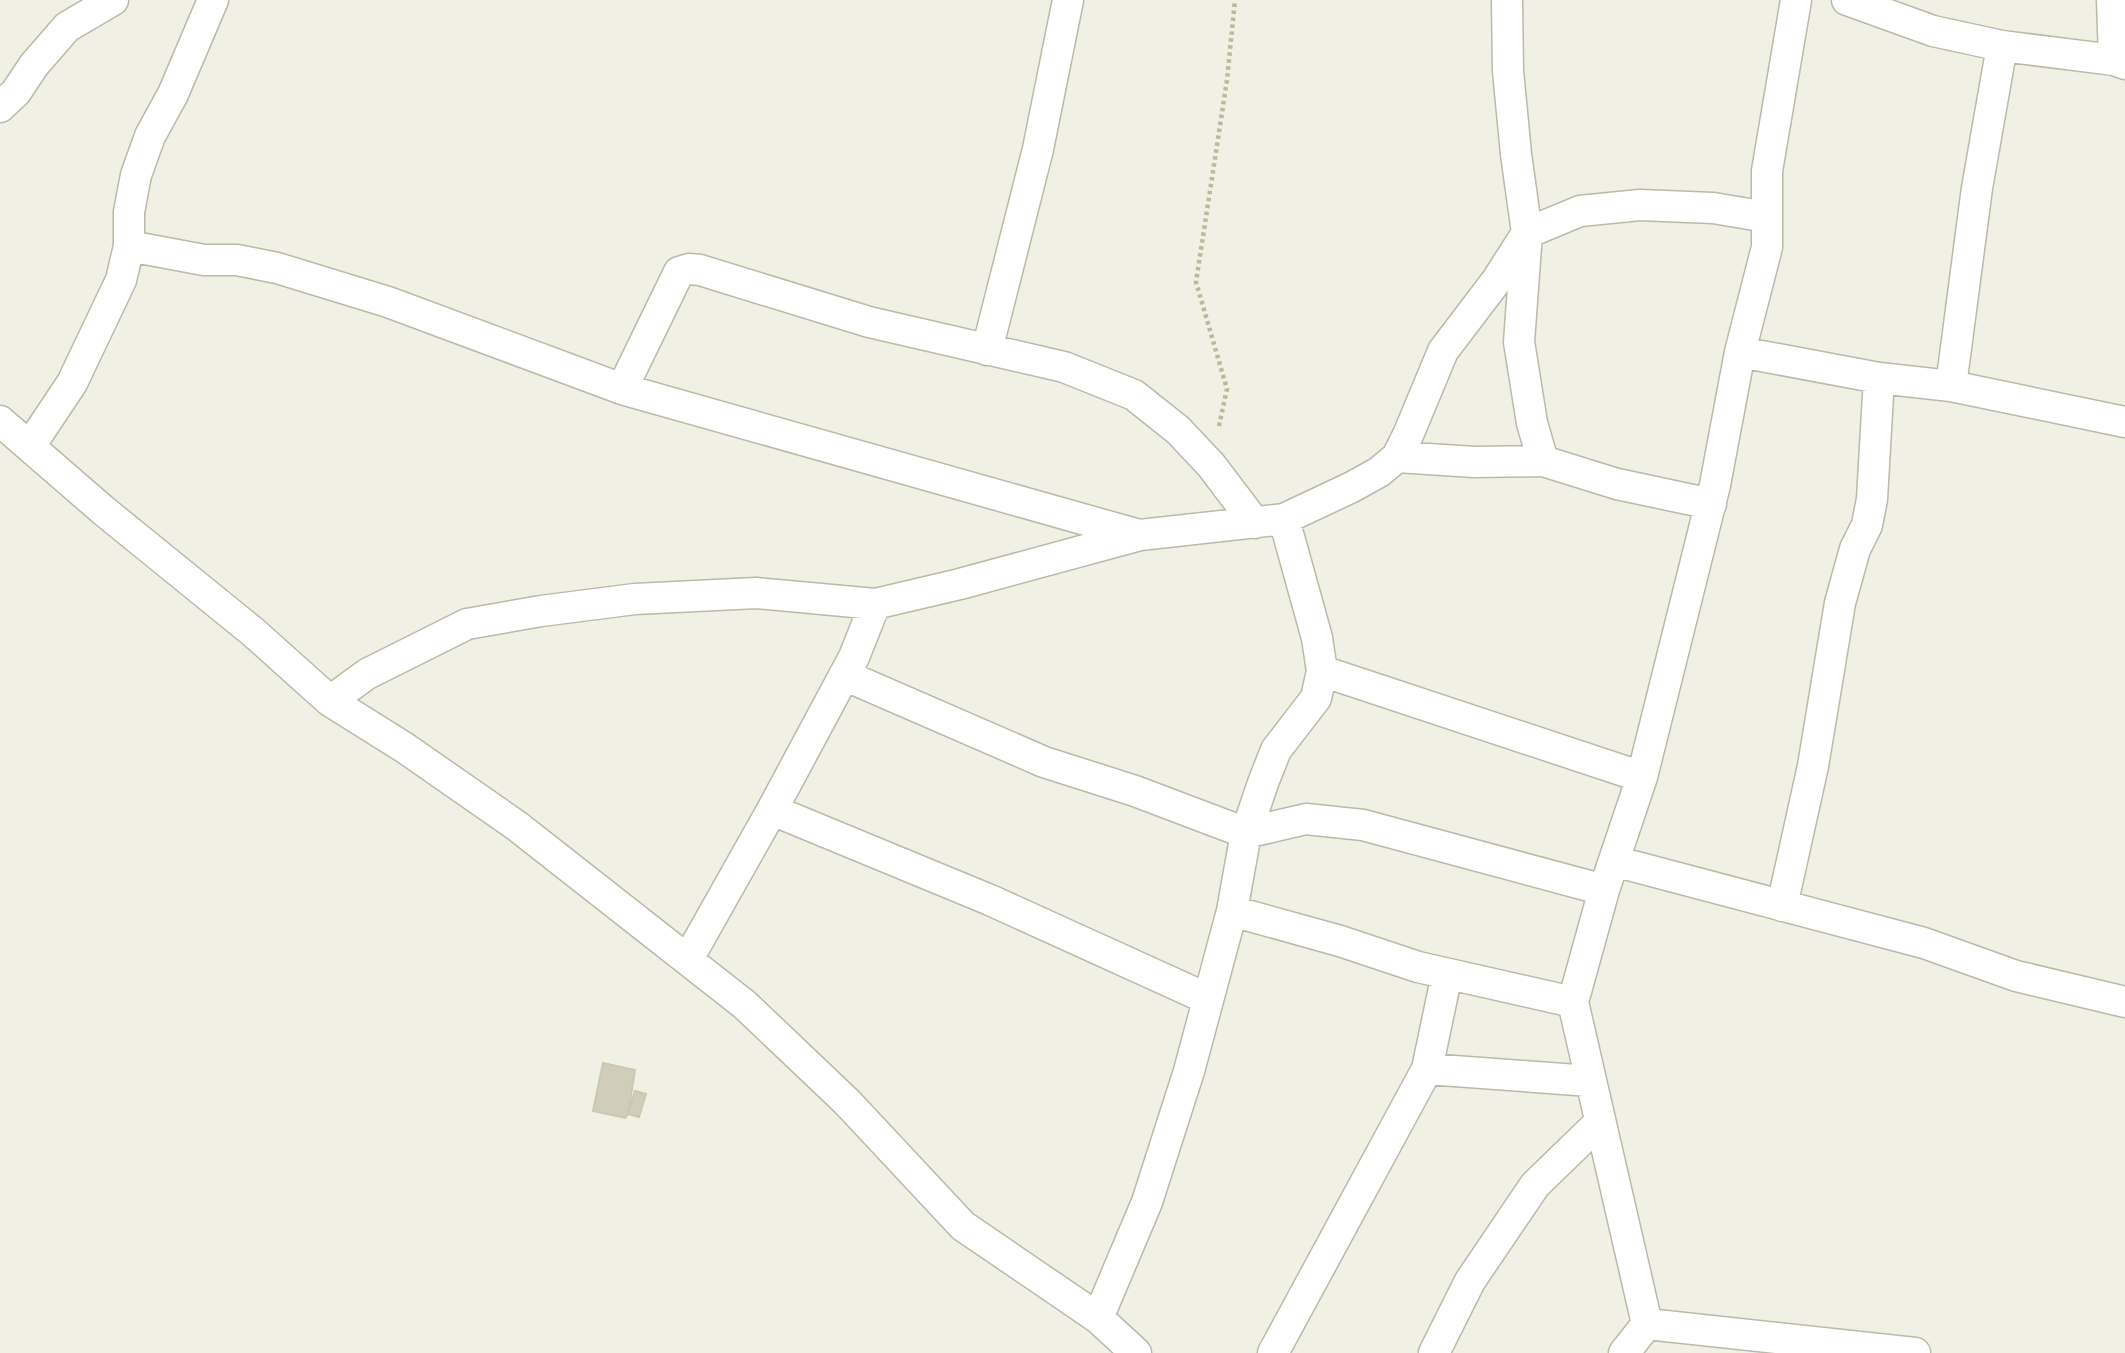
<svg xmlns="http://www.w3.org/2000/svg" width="2125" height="1353" viewBox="0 0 2125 1353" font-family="Cabin,sans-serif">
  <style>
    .building { fill: #d0cebb; stroke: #cac8af; stroke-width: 2 }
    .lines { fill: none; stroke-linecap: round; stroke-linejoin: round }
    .minor-casing { stroke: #babaa8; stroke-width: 33 }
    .path { stroke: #bab99b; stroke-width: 4.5; stroke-dasharray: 3.5 3.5; stroke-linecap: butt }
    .minor { stroke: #fff; stroke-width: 30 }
  </style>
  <rect width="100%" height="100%" fill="#f0f0e4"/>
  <path class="building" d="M603 1063 635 1070 628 1114 625 1118 593 1111Z
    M635 1091 646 1094 639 1117 628 1114Z"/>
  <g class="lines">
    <defs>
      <path id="minor" d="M1507 0 1508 71 1516 154 1527 233 1519 342 1532 423 1543 461
        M1847 0 1933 31 2002 46 2114 60 2125 64
        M2112 0 2114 60
        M0 107 16 92 34 65 67 27 113 0
        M129 246 204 260H237L277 268 388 302 622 389 1139 535
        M987 350 1038 149 1068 0
        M1740 352 1879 378 1951 386 2125 422
        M1951 386 1977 188 2002 46
        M622 389 679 272 689 269 700 270 869 322 1064 367 1134 395 1178 430 1211 465 1255 523
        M0 421 104 511 253 632 330 701 405 748 517 826 745 1005 847 1102 963 1226 1098 1318 1136 1353
        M30 446 72 383 121 280 129 246V212L136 175 150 136 173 94 213 0
        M1397 457 1474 462 1543 461 1617 484 1711 504
        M1322 671 1642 777
        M844 675 1044 762 1135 791 1246 833 1306 819 1363 825 1604 890
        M330 701 367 674 467 624 541 611 635 599 756 593 875 604 960 584 1140 535 1284 519 1352 487 1379 472 1397 457 1408 435 1443 351 1497 280 1527 233 1580 211 1640 205 1713 208 1767 217
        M772 810 990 900 1208 999
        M1614 861 1924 943 2016 976 2125 1002
        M1782 906 1813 766 1840 603 1855 549 1867 525 1872 499 1879 378
        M1232 911 1340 941 1418 967 1573 1002
        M688 959 772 810 854 657 875 604
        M1427 1069 1590 1081
        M1098 1318 1147 1202 1189 1071 1232 911 1246 833 1263 783 1276 750 1316 698 1322 671 1317 638 1284 519
        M1647 1324 1573 1002 1604 890 1642 777 1715 485 1740 352 1767 247V171L1796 0
        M1647 1324 1915 1353
        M1273 1353 1427 1069 1447 974
        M1434 1353 1470 1281 1535 1185 1599 1123
        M1624 1353 1647 1324"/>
    </defs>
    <use href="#minor" class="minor-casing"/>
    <path class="path" d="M1219 426 1227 389 1196 282 1227 80 1235 0"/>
    <use href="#minor" class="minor"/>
  </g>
</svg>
